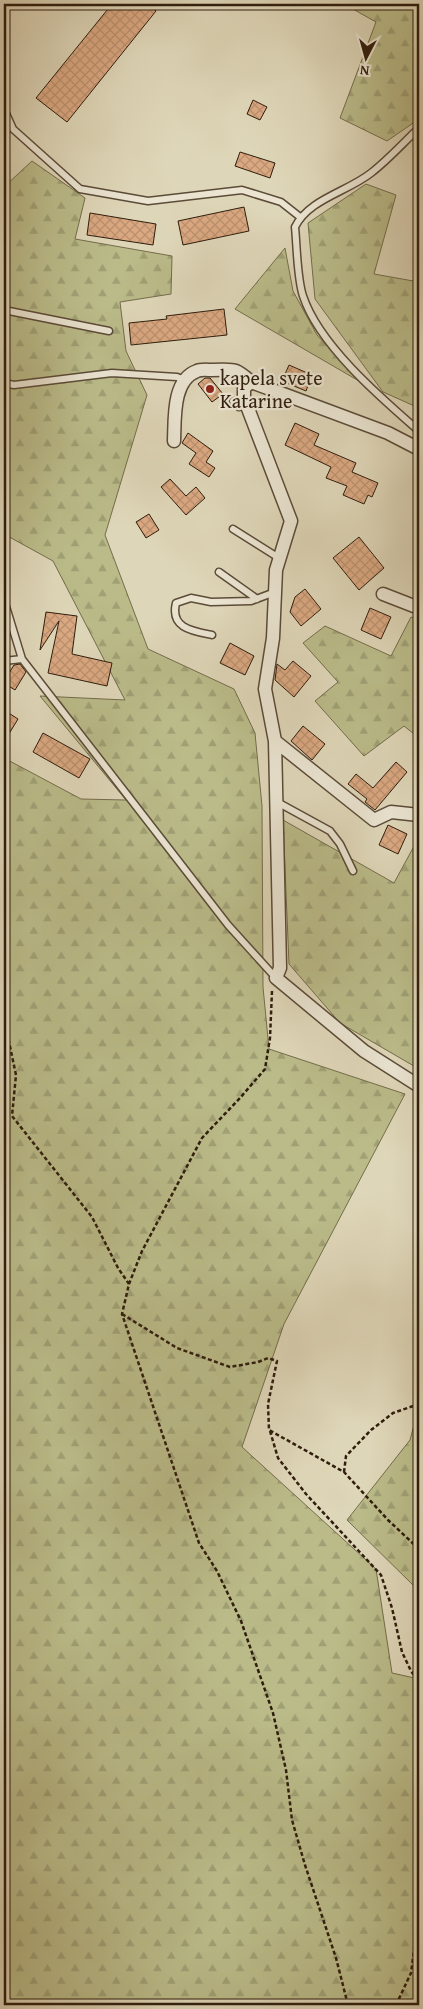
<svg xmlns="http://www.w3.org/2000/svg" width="423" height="2009" viewBox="0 0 423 2009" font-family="'Gentium Book Plus',serif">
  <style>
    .forest { fill: url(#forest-firs); stroke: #746c4b }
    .building { fill: url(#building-cross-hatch); stroke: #2f1d0d }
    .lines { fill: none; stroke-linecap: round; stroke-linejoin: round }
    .service-casing { stroke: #5b4b38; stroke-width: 9 }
    .minor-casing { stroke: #5b4b38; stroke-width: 15 }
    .path { stroke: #2f1d0d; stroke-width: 2.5; stroke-dasharray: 4 2.5; stroke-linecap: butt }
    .service { stroke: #eae4d1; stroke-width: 6 }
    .minor { stroke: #eae4d1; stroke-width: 12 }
    .poi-dot { fill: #8f2418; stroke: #eae4d1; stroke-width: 2 }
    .labels { text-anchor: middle; stroke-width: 4.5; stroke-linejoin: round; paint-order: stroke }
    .poi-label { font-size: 20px; fill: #2f1d0d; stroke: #eae4d1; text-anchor: start }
  </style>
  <defs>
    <pattern id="forest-firs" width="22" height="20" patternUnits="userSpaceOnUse" patternTransform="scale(1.25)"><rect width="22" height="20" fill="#babb89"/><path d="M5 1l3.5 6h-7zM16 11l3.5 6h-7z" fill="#a0a075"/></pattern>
    <pattern id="building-cross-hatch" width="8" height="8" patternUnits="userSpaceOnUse" patternTransform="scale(1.25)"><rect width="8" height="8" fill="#daa881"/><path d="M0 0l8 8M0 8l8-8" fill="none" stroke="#bb906e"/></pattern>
  </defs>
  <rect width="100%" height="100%" fill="#ded6b8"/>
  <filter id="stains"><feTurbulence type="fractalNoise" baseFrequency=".004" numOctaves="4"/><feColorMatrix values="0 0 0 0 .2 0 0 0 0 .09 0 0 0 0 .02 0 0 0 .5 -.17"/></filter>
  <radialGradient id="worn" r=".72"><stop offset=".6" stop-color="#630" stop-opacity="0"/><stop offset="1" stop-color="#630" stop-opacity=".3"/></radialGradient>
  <path class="forest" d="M344 4H419V119L387 141 340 118 376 22Z
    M32 161 85 198 75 239 172 256 171 294 120 302 126 351 147 395 105 535 148 649 234 689 255 733 262 806 263 987 269 1049 405 1094 284 1324 242 1447 376 1569 392 1673 419 1679V2005H4V758L81 799 126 800 40 696 125 700 53 561 4 534V187Z
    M366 184 396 195 374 274 419 282V408L383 392 315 299 308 223Z
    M285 248 293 291 317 335 359 381 235 309Z
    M411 617 419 620V738L404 726 364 756 315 701 338 682 303 643 325 626 391 656Z
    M283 820 394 883 419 837V1069L340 1023 289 964Z
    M419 1406V1595L415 1587 347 1520 410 1440Z"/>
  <path class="building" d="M112 4H146L156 11 67 122 36 98Z
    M253 100 267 107 260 120 247 114Z
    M240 152 275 163 270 178 235 166Z
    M244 207 249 231 183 245 178 221Z
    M90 213 156 224 153 245 87 235Z
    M224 309 227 335 131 345 129 323 167 319 166 316Z
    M289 365 312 375 306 391 282 381Z
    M205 378H210L223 394 212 402 198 384Z
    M295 423 319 434 314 445 356 463 352 472 378 483 372 497 368 495 364 504 343 495 347 486 326 478 331 467 285 445Z
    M188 433 213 451 206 462 215 468 209 477 189 464 196 453 182 443Z
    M170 479 186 496 196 487 205 498 186 515 161 487Z
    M149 514 159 530 146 538 136 522Z
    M359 537 384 568 359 590 333 558Z
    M305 589 321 609 301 626 290 612 295 597Z
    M370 608 391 617 381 639 361 630Z
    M46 612 77 616 72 654 112 663 107 686 48 673 59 621 40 650Z
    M230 643 254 656 245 675 220 663Z
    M293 661 311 676 294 697 275 680 277 664 285 670Z
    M20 664 26 672 15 690 4 683V681L14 665Z
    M4 710 18 719 4 742Z
    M303 726 325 744 312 760 291 741Z
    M43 733 90 759 79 778 33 752Z
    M396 762 407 772 375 810 365 802 367 799 348 784 356 774 373 788Z
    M388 825 407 834 398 854 379 845Z"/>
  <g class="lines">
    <defs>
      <path id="service" d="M4 109 13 129 80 189 148 201 242 190 281 202 300 217
        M419 128C403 143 388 160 371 173 347 192 309 199 295 227 297 247 297 278 303 296 319 345 381 398 419 431
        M4 310 109 331
        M4 383 14 385 112 373 177 377 184 380
        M233 401 239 407 246 405
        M233 529 279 558
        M219 572 257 599
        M4 600 22 659 228 925 276 978
        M212 635C192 631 170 628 176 603L191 598 211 602 251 601 275 592
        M4 661 22 659
        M277 802 330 831 340 844 353 871"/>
      <path id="minor" d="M174 441C175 419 172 380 197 371 201 369 208 370 212 370 235 370 234 367 251 382
        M419 449 388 433 251 382 244 388V398L291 521 276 570 273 638 265 689 275 741 374 820 391 812 419 815
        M383 594 419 608
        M275 741 280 968 276 978 364 1051 419 1086"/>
    </defs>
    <use href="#service" class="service-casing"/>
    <use href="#minor" class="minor-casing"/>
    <path class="path" d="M272 991 270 1038 265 1069 240 1098 202 1138 142 1251 129 1284 122 1314 199 1543 217 1571 241 1621 273 1713 286 1770 292 1820 305 1865 336 1958 348 2005
      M4 1027 8 1037 16 1075 12 1116 92 1217 118 1268 129 1284
      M122 1314 177 1348 230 1367 258 1362 268 1358 277 1361 268 1404 269 1430 344 1472 388 1520 419 1549
      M270 1431 278 1458 306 1494 381 1575 392 1608 402 1652 411 1671 419 1682
      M344 1472 346 1456 371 1430 393 1413 419 1404
      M396 2005 411 1973 419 1912"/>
    <use href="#service" class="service"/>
    <use href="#minor" class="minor"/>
  </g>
  <circle class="poi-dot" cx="210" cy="389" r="5"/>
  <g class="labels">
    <g class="poi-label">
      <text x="220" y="385">kapela svete<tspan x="220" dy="23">Katarine</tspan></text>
    </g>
  </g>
  <rect width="423" height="2009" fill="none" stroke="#ded6b8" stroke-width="20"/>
  <rect x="5" y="5" width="413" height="1999" fill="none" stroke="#2f1d0d" stroke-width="2.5"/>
  <rect x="10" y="10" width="403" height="1989" fill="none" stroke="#2f1d0d"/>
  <g transform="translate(366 58) rotate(186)" stroke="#eae4d1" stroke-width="4" paint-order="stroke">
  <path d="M0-4L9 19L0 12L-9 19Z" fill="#2f1d0d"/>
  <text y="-8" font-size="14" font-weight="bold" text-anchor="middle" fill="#2f1d0d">N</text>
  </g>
  <rect width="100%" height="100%" filter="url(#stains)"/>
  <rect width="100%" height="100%" fill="url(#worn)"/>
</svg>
